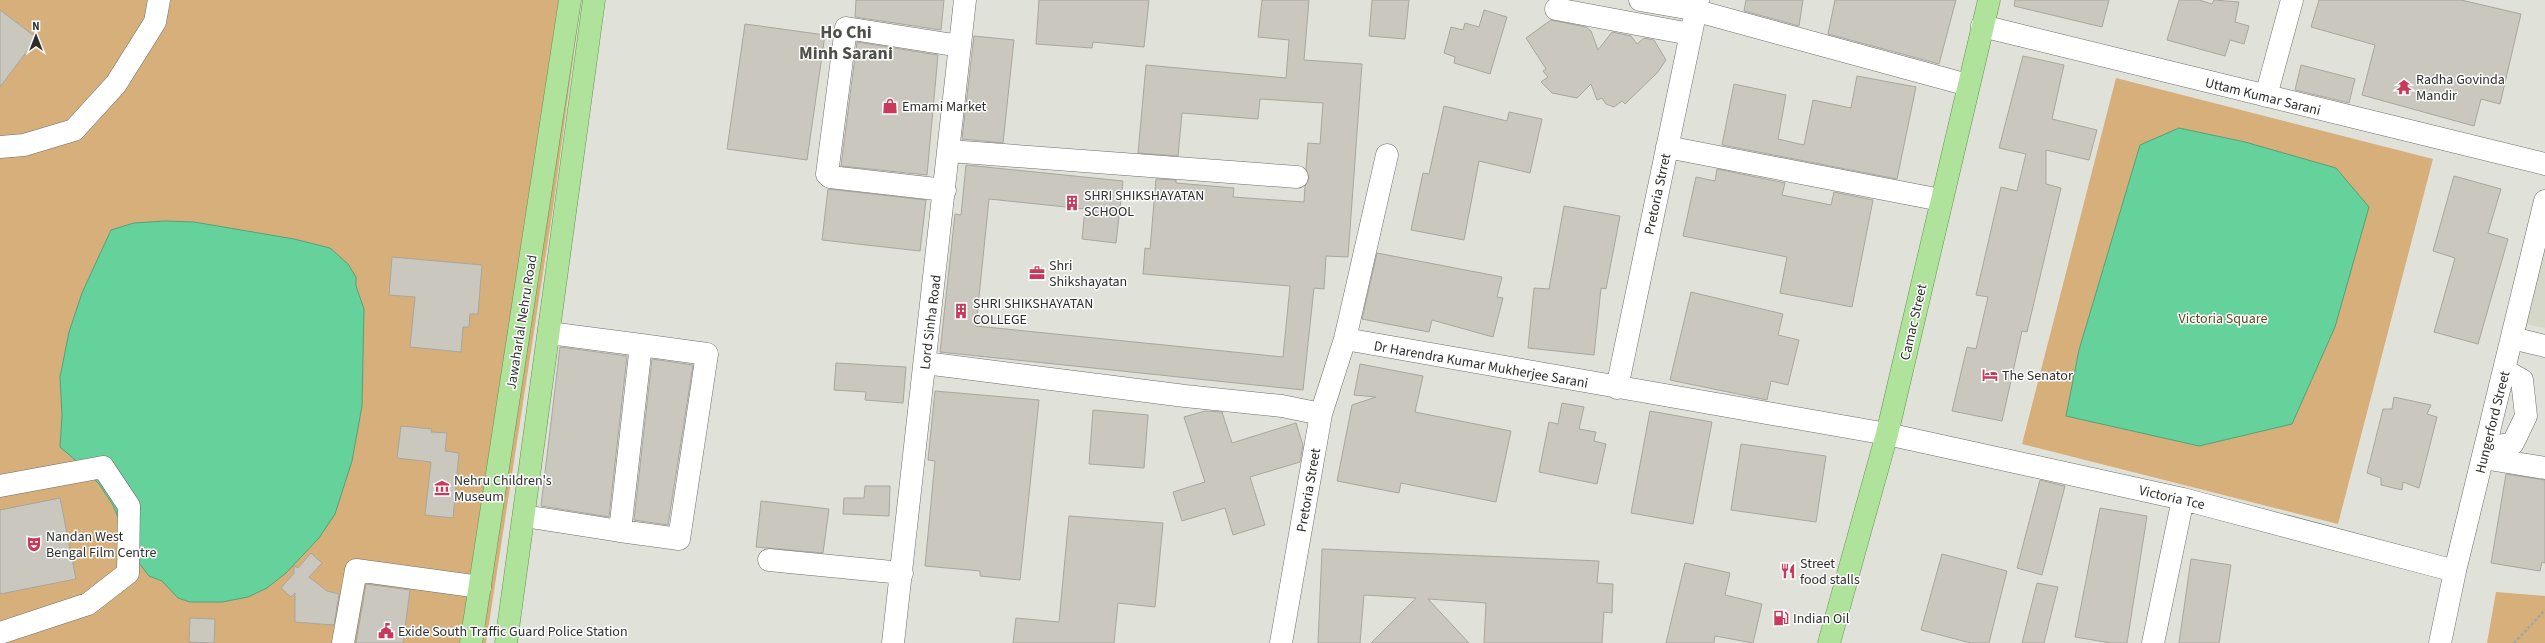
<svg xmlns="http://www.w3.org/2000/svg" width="2545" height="643" viewBox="0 0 2545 643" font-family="'Source Sans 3',sans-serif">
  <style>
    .built { fill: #d5d8c8 }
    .green { fill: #d6af7b }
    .water { fill: #65d29b; stroke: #54a17a }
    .building { fill: #c9c7be; stroke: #a8a69d }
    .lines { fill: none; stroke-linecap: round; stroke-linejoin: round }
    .minor-casing { stroke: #6c6e66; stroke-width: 23 }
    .major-casing { stroke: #5f9649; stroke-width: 23 }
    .path { stroke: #a4a69f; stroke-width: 2.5; stroke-dasharray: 3 2; stroke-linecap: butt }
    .minor { stroke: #fff; stroke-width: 22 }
    .major { stroke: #afe29b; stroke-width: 22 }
    .labels { text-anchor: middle; stroke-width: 3; stroke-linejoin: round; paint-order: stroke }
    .poi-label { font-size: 14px; fill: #2e2f2c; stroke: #fff; text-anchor: start }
    .street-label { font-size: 14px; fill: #2e2f2c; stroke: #fff }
    .park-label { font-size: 14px; fill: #614721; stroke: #fff }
    .district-label { font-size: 18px; font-weight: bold; fill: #4e4f48; stroke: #fff }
  </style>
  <rect width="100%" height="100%" fill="#e0e2d9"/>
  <path class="built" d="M2545 242V328L2525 324Z"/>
  <path class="green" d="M0 0H581L553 208 486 643H0Z
    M2116 78 2433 159 2338 524 2022 444Z
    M2496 592 2545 596V643H2487Z"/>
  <path class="water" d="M2179 128 2245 142 2336 168 2369 207 2335 327 2292 424 2199 446 2066 416 2079 350 2140 145Z
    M165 221 194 222 294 239 330 248 348 264 356 277V286L364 309 362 406 352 461 335 514 319 538 286 573 267 588 248 597 222 602H190L178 598 162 581 149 576 133 555 113 505 99 484 81 465 60 447 62 415 60 377 69 332 82 293 111 230 134 223Z"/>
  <path class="building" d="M856 0H944L941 30 855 17Z
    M1039 0H1149L1144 47 1093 42 1092 48 1036 44Z
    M1262 0H1309L1304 60 1362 64 1348 257 1326 256 1324 289 1314 288 1303 390 940 352 955 214 961 215 966 165 1123 181 1116 243 1082 239 1085 209 989 199 976 326 1283 357 1290 286 1143 274 1145 248 1150 249 1156 179 1176 180V183L1234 188 1233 197 1304 202 1305 186 1309 178 1306 169 1308 143 1320 144 1323 103 1260 99 1258 119 1182 113 1178 156 1138 153 1146 65 1286 78 1289 40 1258 37Z
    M1372 0H1409L1405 39 1369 36Z
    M1746 0H1803L1799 26 1744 11Z
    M1835 0H1956L1939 64 1828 34Z
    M2015 0H2109L2102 27 2014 6Z
    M2179 0H2199L2212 4 2214 0 2239 2 2235 22 2249 26 2244 44 2230 40 2225 56 2167 40Z
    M2319 0H2461L2521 14 2500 104 2481 99 2474 126 2362 95 2375 45 2311 27Z
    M0 10 37 38 0 87Z
    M1484 10 1507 17 1490 74 1454 63 1455 57 1444 53 1451 27 1463 30 1465 23 1479 27Z
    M1551 20 1586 27 1591 31 1598 50 1612 32 1631 36 1637 44 1644 38 1654 40 1666 60 1657 73 1625 104 1622 101 1614 107 1606 104 1602 98 1597 100 1591 84 1577 98 1552 93 1541 82 1548 77 1543 71 1546 69 1526 38Z
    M745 24 825 35 807 160 727 149Z
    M974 36 1014 40 1003 143 962 139Z
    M857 42 938 55 927 175 841 166Z
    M2023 56 2064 65 2052 119 2097 130 2089 160 2046 150V184L2061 188 2027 332 2022 331 2002 421 1952 411 1967 347 1976 349 1988 297 1976 295 2001 187 2017 191 2026 154 1999 148Z
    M2301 65 2355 79 2349 103 2295 90Z
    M1857 76 1916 87 1897 179 1722 145 1734 84 1786 95 1778 139 1804 145 1813 100 1851 108Z
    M1444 106 1507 121 1509 112 1542 119 1530 173 1479 161 1464 240 1411 230 1423 173 1429 174Z
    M1717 169 1785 183 1782 195 1831 205 1834 192 1873 200 1852 307 1780 293 1787 257 1683 236 1696 177 1715 181Z
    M2454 176 2501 189 2488 233 2508 239 2478 344 2434 332 2455 258 2433 251Z
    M828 189 926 200 920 251 822 240Z
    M1564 206 1620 216 1606 289 1601 288 1594 355 1528 348 1534 288 1549 289Z
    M1377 253 1502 277 1497 297 1503 298 1493 337 1432 320 1429 332 1362 319Z
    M392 257 482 265 478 314H470L469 327H463L461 352 410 347 415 297 389 295Z
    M1691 292 1783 314 1778 335 1799 340 1788 385 1771 381 1767 400 1670 380Z
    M560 347 627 356 609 517 541 506Z
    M652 359 693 365 668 525 634 520Z
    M836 363 906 367 903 403 865 400 866 392 834 390Z
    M1360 364 1423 376 1415 412 1511 431 1496 502 1401 483 1399 493 1337 481 1352 405 1376 397 1354 395Z
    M935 391 1039 400 1020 580 980 576V571L925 566 935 461 928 460Z
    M2394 397 2431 405 2427 414 2437 417 2419 488 2403 482 2402 490 2381 485V478L2367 473 2383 409H2392Z
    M1562 403 1584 407 1579 429 1596 432 1594 441 1606 444 1597 484 1539 472 1549 422 1558 424Z
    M1093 410 1148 415 1144 468 1089 464Z
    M1205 411 1222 412 1232 443 1296 423 1303 445 1300 462 1250 477 1265 525 1233 535 1225 508 1182 521 1173 492 1205 482 1184 417Z
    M1650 411 1712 422 1693 524 1631 513Z
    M401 426 432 429 431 432 447 433 445 451 459 453 453 518 425 515 431 462 397 458Z
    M1741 444 1826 456 1816 522 1731 510Z
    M2506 474 2545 480V563L2542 562 2540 571 2491 563Z
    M2040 480 2065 486 2042 575 2017 568Z
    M865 486H890L889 516 843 514 844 498H864Z
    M60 498 76 579 0 594V510Z
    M761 501 829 509 823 553 756 547Z
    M2100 508 2147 516 2127 643H2111L2075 637Z
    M1069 516 1163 523 1155 607 1118 603 1114 643H1013L1016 618 1059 622Z
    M1322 549 1599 561 1597 583 1613 584 1612 613 1604 612 1602 643H1484L1486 603 1428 599 1469 643H1371L1416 598 1364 595 1360 643H1318Z
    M311 553 322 563 309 577 327 591 339 594 334 625 295 622V593L291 597 281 588 294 573V566L298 568Z
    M1942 554 2007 571 1989 643H1971L1921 630Z
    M2191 559 2231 565 2219 643H2179Z
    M1685 563 1730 573 1725 595 1762 604 1753 643 1715 636 1714 643H1666Z
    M2037 583 2058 587 2044 643H2022Z
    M366 584 410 590 403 643H356Z
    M190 618 215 619 214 643 189 642Z"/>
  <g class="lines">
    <defs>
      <path id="minor" d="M1640 0 1686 8 1968 85
        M1556 9 1690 34
        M1982 26 2545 164
        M2266 96 2292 0
        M0 147 24 145 74 130 116 84 155 22 159 0
        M1667 147 1941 200
        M949 151 1297 177
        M945 190 830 177 827 174 846 28 960 46
        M2512 338 2545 346
        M1345 339 1887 434 2183 499 2455 571
        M925 363 1185 396 1282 406 1321 414
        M1617 388 1698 0
        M2485 449 2513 443 2526 416 2522 380 2504 370
        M2483 458 2545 468
        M0 486 103 467 129 506 128 573 88 604 0 633
        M524 516 620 531 641 345 549 333
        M620 531 679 539 707 354 641 345
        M769 560 902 573
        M343 643 356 570 480 587
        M893 643 965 0
        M1281 643 1321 414 1345 339 1387 155
        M2153 643 2183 499
        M2440 643 2455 571 2545 201"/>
      <path id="major" d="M471 643 570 0
        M506 643 594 0
        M1829 643 1887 434 1989 0"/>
    </defs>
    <use href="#minor" class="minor-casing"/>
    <use href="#major" class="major-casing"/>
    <path class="path" d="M2514 643 2545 610"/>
    <use href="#minor" class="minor"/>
    <use href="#major" class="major"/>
  </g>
  <defs>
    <symbol id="temple-bare" viewBox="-9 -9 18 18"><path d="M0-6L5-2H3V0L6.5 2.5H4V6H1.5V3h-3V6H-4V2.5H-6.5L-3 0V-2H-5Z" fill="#c8395c" stroke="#fff" stroke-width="2.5" paint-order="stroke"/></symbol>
    <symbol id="shop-bare" viewBox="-9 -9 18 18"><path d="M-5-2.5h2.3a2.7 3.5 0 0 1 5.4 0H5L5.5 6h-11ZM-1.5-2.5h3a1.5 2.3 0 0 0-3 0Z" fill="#c8395c" stroke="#fff" stroke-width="2.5" paint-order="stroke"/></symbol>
    <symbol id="building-bare" viewBox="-9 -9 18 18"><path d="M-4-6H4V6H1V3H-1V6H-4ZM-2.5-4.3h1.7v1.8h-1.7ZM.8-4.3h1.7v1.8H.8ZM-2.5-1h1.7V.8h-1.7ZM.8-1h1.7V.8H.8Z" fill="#c8395c" stroke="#fff" stroke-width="2.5" paint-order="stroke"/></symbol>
    <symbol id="office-bare" viewBox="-9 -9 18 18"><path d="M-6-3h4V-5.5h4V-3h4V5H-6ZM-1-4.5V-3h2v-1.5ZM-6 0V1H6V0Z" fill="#c8395c" stroke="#fff" stroke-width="2.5" paint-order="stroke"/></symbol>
    <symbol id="hotel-bare" viewBox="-9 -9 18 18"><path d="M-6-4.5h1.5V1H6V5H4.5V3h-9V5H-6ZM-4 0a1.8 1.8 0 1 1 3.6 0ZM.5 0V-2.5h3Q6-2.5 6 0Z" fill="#c8395c" stroke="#fff" stroke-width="2.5" paint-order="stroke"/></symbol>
    <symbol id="museum-bare" viewBox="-9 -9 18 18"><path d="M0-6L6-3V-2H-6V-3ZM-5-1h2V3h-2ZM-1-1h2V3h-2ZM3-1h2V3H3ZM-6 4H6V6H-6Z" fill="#c8395c" stroke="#fff" stroke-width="2.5" paint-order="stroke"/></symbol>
    <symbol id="theatre-bare" viewBox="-9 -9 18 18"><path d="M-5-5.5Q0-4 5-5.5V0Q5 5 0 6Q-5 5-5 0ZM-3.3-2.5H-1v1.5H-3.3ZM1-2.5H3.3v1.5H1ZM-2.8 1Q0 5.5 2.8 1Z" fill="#c8395c" stroke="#fff" stroke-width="2.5" paint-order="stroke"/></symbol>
    <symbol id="restaurant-bare" viewBox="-9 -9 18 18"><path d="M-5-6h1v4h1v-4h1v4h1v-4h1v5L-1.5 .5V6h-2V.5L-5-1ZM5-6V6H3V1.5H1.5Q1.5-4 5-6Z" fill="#c8395c" stroke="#fff" stroke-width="2.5" paint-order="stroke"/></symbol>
    <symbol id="fuel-bare" viewBox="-9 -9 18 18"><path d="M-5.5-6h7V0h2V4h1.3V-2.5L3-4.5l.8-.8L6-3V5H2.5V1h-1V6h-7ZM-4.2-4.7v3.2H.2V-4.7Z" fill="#c8395c" stroke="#fff" stroke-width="2.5" paint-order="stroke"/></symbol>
    <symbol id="civic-bare" viewBox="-9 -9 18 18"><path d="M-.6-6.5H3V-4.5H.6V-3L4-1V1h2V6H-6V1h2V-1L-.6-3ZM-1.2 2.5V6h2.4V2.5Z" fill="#c8395c" stroke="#fff" stroke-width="2.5" paint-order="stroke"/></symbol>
  </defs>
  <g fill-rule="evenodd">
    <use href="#temple-bare" x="2393" y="76" width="22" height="22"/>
    <use href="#shop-bare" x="879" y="95" width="22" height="22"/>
    <use href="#building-bare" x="1061" y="192" width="22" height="22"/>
    <use href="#office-bare" x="1026" y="262" width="22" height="22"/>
    <use href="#building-bare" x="950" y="300" width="22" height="22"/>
    <use href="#hotel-bare" x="1979" y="364" width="22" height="22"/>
    <use href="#museum-bare" x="431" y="477" width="22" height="22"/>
    <use href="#theatre-bare" x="23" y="533" width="22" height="22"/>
    <use href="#restaurant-bare" x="1777" y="560" width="22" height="22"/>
    <use href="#fuel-bare" x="1770" y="607" width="22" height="22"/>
    <use href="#civic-bare" x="375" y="620" width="22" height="22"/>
  </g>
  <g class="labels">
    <g class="poi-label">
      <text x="2416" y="84">Radha Govinda<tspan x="2416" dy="16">Mandir</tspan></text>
      <text x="902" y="111">Emami Market</text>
      <text x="1084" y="200">SHRI SHIKSHAYATAN<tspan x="1084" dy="16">SCHOOL</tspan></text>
      <text x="1049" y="270">Shri<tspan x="1049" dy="16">Shikshayatan</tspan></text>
      <text x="973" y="308">SHRI SHIKSHAYATAN<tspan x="973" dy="16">COLLEGE</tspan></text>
      <text x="2002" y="380">The Senator</text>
      <text x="454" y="485">Nehru Children's<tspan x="454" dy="16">Museum</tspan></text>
      <text x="46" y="541">Nandan West<tspan x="46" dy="16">Bengal Film Centre</tspan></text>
      <text x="1800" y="568">Street<tspan x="1800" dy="16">food stalls</tspan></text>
      <text x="1793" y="623">Indian Oil</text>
      <text x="398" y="636">Exide South Traffic Guard Police Station</text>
    </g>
    <g class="street-label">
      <text transform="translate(2263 96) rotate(14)" y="5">Uttam Kumar Sarani</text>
      <text transform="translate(1657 194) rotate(-78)" y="5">Pretoria Strret</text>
      <text transform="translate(521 322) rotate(-81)" y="5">Jawaharlal Nehru Road</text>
      <text transform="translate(930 322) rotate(-83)" y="5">Lord Sinha Road</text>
      <text transform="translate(1913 322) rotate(-77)" y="5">Camac Street</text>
      <text transform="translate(1481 364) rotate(10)" y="5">Dr Harendra Kumar Mukherjee Sarani</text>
      <text transform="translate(2492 422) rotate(-76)" y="5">Hungerford Street</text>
      <text transform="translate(1308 490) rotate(-80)" y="5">Pretoria Street</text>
      <text transform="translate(2172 497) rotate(13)" y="5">Victoria Tce</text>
    </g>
    <g class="park-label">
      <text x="2223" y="323">Victoria Square</text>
    </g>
    <g class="district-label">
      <text x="846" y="38">Ho Chi<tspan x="846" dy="21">Minh Sarani</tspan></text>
    </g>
  </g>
  <g transform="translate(36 36)" stroke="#ffffff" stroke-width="3" paint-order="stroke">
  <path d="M0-3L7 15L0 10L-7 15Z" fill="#2e2f2c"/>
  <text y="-6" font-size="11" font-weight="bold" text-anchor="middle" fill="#2e2f2c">N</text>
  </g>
</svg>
